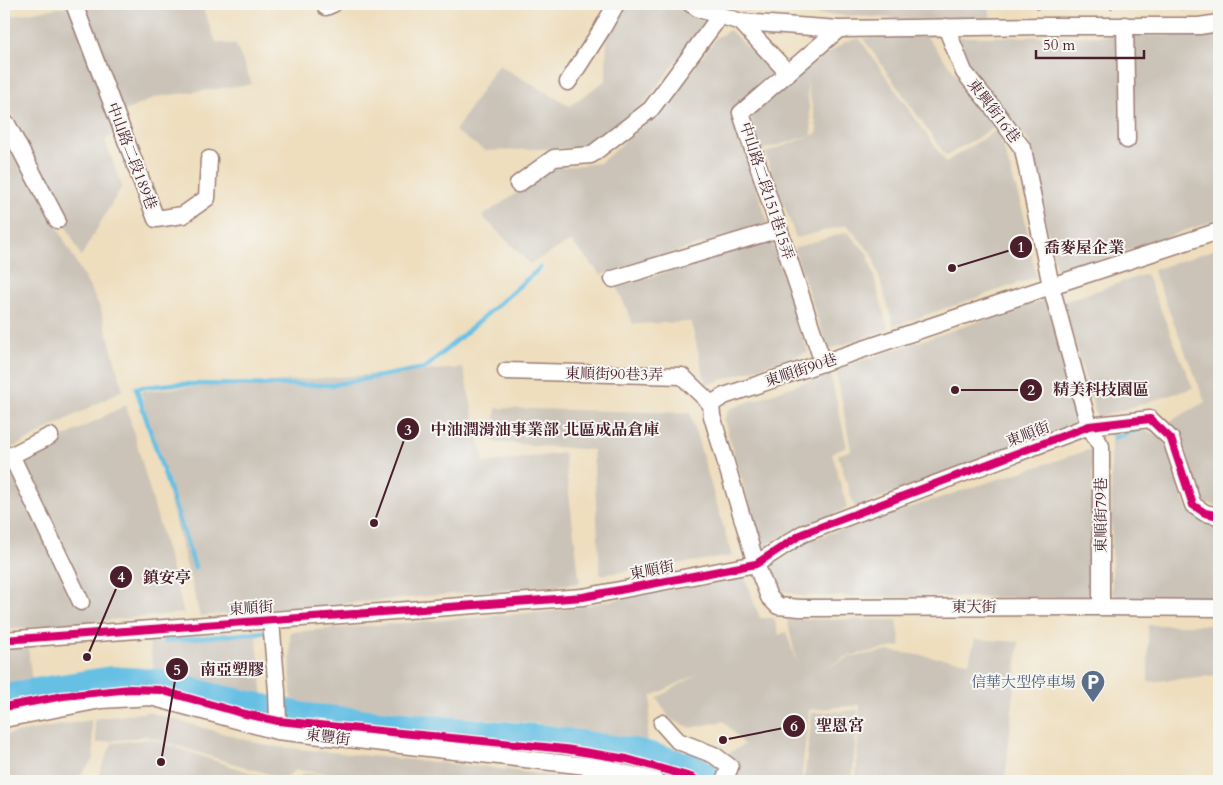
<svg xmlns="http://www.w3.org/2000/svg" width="1223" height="785" viewBox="0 0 1223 785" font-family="Cardo,'Noto Serif TC',serif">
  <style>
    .industrial { fill: #cbc3b8 }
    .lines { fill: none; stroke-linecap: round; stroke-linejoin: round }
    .stream { stroke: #66c0e4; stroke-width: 4.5 }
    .river { stroke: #66c0e4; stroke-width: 26 }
    .minor-casing { stroke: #9c7e74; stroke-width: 19 }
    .path { stroke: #9c7e74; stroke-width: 2.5; stroke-dasharray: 1 4; stroke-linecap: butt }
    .minor { stroke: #fff; stroke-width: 16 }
    .cycleway-casing { stroke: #f6f6f2; stroke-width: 11 }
    .cycleway { stroke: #d6006c; stroke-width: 8 }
    .labels { text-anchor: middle; stroke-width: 4; stroke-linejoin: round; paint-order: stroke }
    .street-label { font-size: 15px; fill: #4a1f2b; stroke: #f6f6f2 }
    .service-label { font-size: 15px; fill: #4e5e75; stroke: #f6f6f2; text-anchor: end }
    .leader { fill: none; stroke: #4a1f2b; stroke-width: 2 }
    .callout-dot { fill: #4a1f2b; stroke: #f6f6f2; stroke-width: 2 }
    .mark-label { font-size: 15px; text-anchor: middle; font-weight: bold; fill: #fff }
    .callout-label { font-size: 16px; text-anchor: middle; font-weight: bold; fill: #4a1f2b; stroke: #f6f6f2; stroke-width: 4; stroke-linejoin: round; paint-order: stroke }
  </style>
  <rect width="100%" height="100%" fill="#f6f6f2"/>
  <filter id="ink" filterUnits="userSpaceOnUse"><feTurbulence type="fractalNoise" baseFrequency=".02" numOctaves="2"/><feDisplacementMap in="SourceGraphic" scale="10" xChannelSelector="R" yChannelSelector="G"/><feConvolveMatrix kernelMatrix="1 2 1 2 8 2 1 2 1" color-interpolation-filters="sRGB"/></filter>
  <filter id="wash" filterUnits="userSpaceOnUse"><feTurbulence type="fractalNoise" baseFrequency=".0096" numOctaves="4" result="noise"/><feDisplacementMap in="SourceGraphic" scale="20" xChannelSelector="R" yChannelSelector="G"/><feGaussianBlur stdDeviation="1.12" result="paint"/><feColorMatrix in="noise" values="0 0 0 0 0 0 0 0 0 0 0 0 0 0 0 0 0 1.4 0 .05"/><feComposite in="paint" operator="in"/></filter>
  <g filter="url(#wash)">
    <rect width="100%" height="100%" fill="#eedebe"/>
    <path class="industrial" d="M81 4H201L216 42 236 45 252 84 156 97 123 112Z
      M625 4H670L705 22 639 111 587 147 485 151 455 131 498 65 570 106 606 80 607 29Z
      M721 4H988L991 18 929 20 738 10Z
      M70 6 121 128 105 141 122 186 81 256 4 99V17Z
      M730 30 772 72 732 114 768 223 601 275 571 241 530 264 482 216 554 168 600 163 665 107 717 37Z
      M1219 30V219L1058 274 1033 170 1029 142 971 71 959 37 1171 36Z
      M926 36 997 126 946 156 863 38Z
      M859 38 946 162 998 129 1024 215 1036 277 894 326 872 254 847 225 796 238 765 153 818 133 806 78 812 135 759 151 750 115 804 70 845 42Z
      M7 133 100 307 123 390 4 452V135Z
      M847 232 868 254 888 329 828 350 794 248Z
      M771 240 808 352 706 385 691 322 633 324 617 287Z
      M1219 248V506L1200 502 1183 443 1165 424 1205 402 1153 270Z
      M1146 274 1193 388 1097 418 1063 302Z
      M1047 299 1076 411 1075 423 855 508 838 455 851 450 836 369Z
      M463 368 484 463 564 453 580 583 200 616 141 391Z
      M830 373 847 447 832 453 847 508 762 547 724 420 729 409Z
      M126 405 184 613 4 630V468Z
      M496 408 690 413 732 556 600 575 593 450 493 442Z
      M1144 431 1158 435 1170 450 1187 511 1219 523V600L1119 599 1112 593 1111 433Z
      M1092 449 1093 586 1086 598 801 596 780 590 767 569 806 541Z
      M744 576 760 618H774L779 635 786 632 797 664 787 619 897 620 901 646 847 656 822 670 849 657 889 651 969 662 975 639 1019 642 1005 781H856L860 705 809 710 801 781H733L723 756 744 745 724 721 691 728 670 719 657 698 700 673 652 696 646 743 537 723 291 702 290 632 556 611Z
      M1148 625H1219V675L1148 682Z
      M256 632 263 698 154 671 149 641Z
      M28 647 32 684 4 688V649Z
      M858 710 852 781H804L812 713Z
      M148 712 268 746 485 767 591 781H382L296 770 284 779 146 736 97 743 94 719Z
      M91 720 94 758 76 781H4V735Z
      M151 739 275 781H96L112 743Z
      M304 773 369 781H295Z"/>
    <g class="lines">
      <path class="stream" d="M1114 438 1141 428
        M195 567 136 388 173 384 332 385 425 368 540 268
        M164 641 264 632"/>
      <path class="river" d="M4 696 111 679 162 682 213 696 305 716 546 738 639 752 691 766 719 781"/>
    </g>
  </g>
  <g filter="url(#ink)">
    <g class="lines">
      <defs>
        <path id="minor" d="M74 4 156 219 183 215 207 198 209 159
          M691 4 699 9 741 22 839 29 1043 26H1199L1219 23
          M326 7 333 4
          M741 22 788 73
          M1125 25 1127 140
          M946 27 964 72 993 108 1023 149 1051 286 1089 426 1101 446V607
          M568 82 602 29 616 4
          M4 125 7 124 57 220
          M518 184 554 158 591 155 651 109 720 16
          M1219 231 1051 286 724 396 711 404 712 416 756 564 769 597 778 606 800 608 1101 607 1219 608
          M613 279 779 229
          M823 363 741 113 839 29
          M506 371 682 376 711 404
          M11 455 81 602
          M4 459 50 436
          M271 621 277 691 278 721 277 731
          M4 640 583 597 756 564 802 534 1089 426 1150 419 1171 439 1193 505 1205 513 1219 516
          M4 719 101 700 151 697 277 731 604 768 656 781
          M662 723 678 741 714 755 730 767 724 781"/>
      </defs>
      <use href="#minor" class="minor-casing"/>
      <path class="path" d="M1036 4 1038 12
        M1110 4 1112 12
        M1180 4 1183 12"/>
      <use href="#minor" class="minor"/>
      <defs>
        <path id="cycleway" d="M4 640 583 597 756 564 802 534 1089 426 1150 419 1171 439 1193 505 1205 513 1219 516
          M4 707 63 696 130 689 160 690 241 713 278 721 565 749 627 759 691 777 698 781"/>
      </defs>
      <use href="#cycleway" class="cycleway-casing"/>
      <use href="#cycleway" class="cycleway"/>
    </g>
  </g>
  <defs>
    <symbol id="parking-pin" viewBox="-11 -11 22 30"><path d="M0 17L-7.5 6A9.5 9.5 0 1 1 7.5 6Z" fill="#5c6f8a" stroke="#f6f6f2"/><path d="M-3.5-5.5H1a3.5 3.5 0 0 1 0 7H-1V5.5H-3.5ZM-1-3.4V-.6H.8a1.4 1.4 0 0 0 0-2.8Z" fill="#fff"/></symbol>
  </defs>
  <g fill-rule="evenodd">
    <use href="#parking-pin" x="1079" y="668" width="28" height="38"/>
  </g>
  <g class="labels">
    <g class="street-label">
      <text transform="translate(994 111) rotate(53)" y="5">東興街16巷</text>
      <text transform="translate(132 156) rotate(69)" y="5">中山路二段189巷</text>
      <text transform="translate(767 191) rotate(72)" y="5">中山路二段151巷15弄</text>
      <text transform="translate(801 370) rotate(-18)" y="5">東順街90巷</text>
      <text transform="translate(614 374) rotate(1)" y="5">東順街90巷3弄</text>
      <text transform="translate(1028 434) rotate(-21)" y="5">東順街</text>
      <text transform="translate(1101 515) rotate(-90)" y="5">東順街79巷</text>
      <text transform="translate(652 570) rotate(-11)" y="5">東順街</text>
      <text x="974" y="612">東大街</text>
      <text transform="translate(251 608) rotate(-4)" y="5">東順街</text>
      <text transform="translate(328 737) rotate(7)" y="5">東豐街</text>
    </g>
    <g class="service-label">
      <text x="1076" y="687">信華大型停車場</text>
    </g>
  </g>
  <path class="leader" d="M952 268L1021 247M955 390L1031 390M374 523L408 429M87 657L121 577M161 762L177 669M723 740L794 726"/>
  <g class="callout-dot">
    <circle cx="952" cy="268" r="5"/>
    <circle cx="955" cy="390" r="5"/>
    <circle cx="374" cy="523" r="5"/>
    <circle cx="87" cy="657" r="5"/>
    <circle cx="161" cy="762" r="5"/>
    <circle cx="723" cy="740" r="5"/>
    <circle cx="1021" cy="247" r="12"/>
    <circle cx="1031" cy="390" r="12"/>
    <circle cx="408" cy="429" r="12"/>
    <circle cx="121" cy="577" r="12"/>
    <circle cx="177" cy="669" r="12"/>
    <circle cx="794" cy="726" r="12"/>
  </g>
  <g class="mark-label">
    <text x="1021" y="252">1</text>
    <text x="1031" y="395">2</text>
    <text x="408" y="435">3</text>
    <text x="121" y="582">4</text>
    <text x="177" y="675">5</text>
    <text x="794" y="731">6</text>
  </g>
  <g class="callout-label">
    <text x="1084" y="253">喬麥屋企業</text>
    <text x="1101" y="395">精美科技園區</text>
    <text x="545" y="435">中油潤滑油事業部 北區成品倉庫</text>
    <text x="167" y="583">鎮安亭</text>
    <text x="232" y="675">南亞塑膠</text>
    <text x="840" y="731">聖恩宮</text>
  </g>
  <rect width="1223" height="785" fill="none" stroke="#f6f6f2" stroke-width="20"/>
  <path d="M1036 50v8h108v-8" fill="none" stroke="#4a1f2b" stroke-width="2.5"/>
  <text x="1043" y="50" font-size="15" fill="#4a1f2b" stroke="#f6f6f2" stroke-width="4" paint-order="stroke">50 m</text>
</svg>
